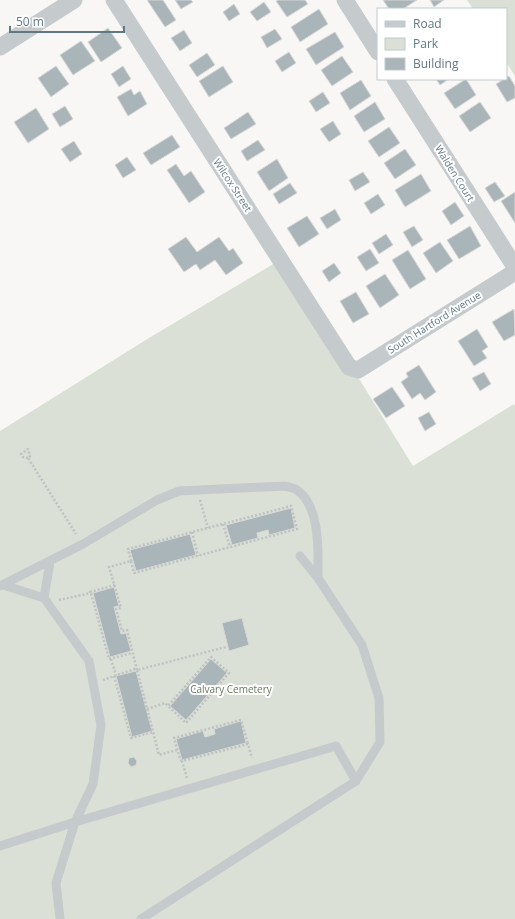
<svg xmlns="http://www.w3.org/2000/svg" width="515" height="919" viewBox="0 0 515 919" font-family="'Open Sans',sans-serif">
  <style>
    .green { fill: #dae0d5 }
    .building { fill: #a9b5b9; stroke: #d9d9d7 }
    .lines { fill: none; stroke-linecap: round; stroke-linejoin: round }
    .path { stroke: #bec2c3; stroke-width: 2.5; stroke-dasharray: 2 2; stroke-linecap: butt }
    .lane { stroke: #c5cacd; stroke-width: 9 }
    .street { stroke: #c5cacd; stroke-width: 17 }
    .labels { text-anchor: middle; stroke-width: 4; stroke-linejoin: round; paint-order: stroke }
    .street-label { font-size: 10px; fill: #617882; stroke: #fff }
    .park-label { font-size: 10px; fill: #687960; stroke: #fff }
  </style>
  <rect width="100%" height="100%" fill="#f8f7f5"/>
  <path class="green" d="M467 0H515V76L506 62V9H473Z
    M280 260 353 369 413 466 514 404 515 406V919H0V431L149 338Z"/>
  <path class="building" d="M147 0H163L176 20 165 27Z
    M175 0H191L193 2 181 9Z
    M278 0H305L308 4 287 17 276 1Z
    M383 0H417L403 9H389Z
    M430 0H444L434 7Z
    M264 2 271 12 257 21 250 12Z
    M234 4 240 14 229 21 223 12Z
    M319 9 328 24 300 42 291 27Z
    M108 28 122 48 101 62 88 42Z
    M275 29 282 39 267 48 261 37Z
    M184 30 192 43 180 51 171 38Z
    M335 32 344 47 316 65 306 49Z
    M81 41 95 61 73 75 60 55Z
    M289 52 296 63 282 72 275 61Z
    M207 53 215 65 197 77 189 65Z
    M342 56 353 72 332 86 321 70Z
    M56 66 69 84 51 97 38 78Z
    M123 66 131 79 119 87 111 74Z
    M223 66 233 82 209 97 199 81Z
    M509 76 515 86V98L507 102 496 84Z
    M436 79H449L440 85Z
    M466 79 476 95 455 109 444 93Z
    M361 80 371 96 350 110 340 93Z
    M131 89 134 95 140 91 147 104 128 116 117 97Z
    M323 92 330 103 316 112 309 101Z
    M375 102 385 119 364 132 354 116Z
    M480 102 491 118 470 132 459 116Z
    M65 106 73 119 60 127 52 114Z
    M36 108 49 129 28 143 14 122Z
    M248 112 256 124 231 139 224 128Z
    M333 121 341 134 329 142 320 129Z
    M389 127 400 143 379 157 368 141Z
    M172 135 180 147 151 165 143 153Z
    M258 140 265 150 247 161 241 151Z
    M74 141 82 154 70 162 61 149Z
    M405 149 416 165 395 179 384 163Z
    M127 157 136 170 123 178 115 165Z
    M277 159 288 178 269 191 257 172Z
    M176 164 184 176 191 171 205 192 189 203 167 170Z
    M363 172 370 182 355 191 349 180Z
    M421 174 431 191 405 207 395 190Z
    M495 182 505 196 494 202 485 188Z
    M290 183 297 193 279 204 273 194Z
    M515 192V223L501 201Z
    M378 194 385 205 371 214 364 203Z
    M455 202 464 216 451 225 442 211Z
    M335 209 341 220 327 229 320 218Z
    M307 216 319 234 299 247 287 228Z
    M414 226 423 240 412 247 403 232Z
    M470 226 481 246 459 259 447 240Z
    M386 234 393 245 379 254 372 243Z
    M186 237 197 252 219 237 229 251 233 248 243 263 226 275 215 260 200 270 196 264 184 272 168 249Z
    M440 242 453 261 436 273 423 253Z
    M370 249 379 263 366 271 357 257Z
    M408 250 426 279 410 289 392 260Z
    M334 263 341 273 329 282 322 271Z
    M385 274 399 295 380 308 366 286Z
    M356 292 369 314 353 323 340 301Z
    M514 309 515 335 504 341 492 322Z
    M477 329 488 347 482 351 487 358 474 366 458 341Z
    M419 365 436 392 425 400 420 393 412 399 401 382 408 377 406 373Z
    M484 372 491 384 480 391 472 378Z
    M392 387 405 406 386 418 373 399Z
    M429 412 436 424 425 431 418 418Z
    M291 508 295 528 269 535 268 530 257 533 258 538 232 545 226 525Z
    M190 534 196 555 136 571 130 550Z
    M114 587 119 606 114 607 121 634 126 633 131 651 110 657 93 593Z
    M242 618 249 645 229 651 222 623Z
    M211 659 227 673 186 720 170 706Z
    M136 671 152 731 132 737 116 676Z
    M241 721 246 743 182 760 176 739 203 731 205 737 215 734 214 729Z
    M134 757 137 761 136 765 131 767 128 763 129 758Z"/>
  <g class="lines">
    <path class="path" d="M28 458 23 457 21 454 28 449 30 456 28 458 76 534
      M200 500 208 528
      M223 524 230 547
      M192 532 198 556
      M115 585 90 592 91 593 109 659 132 653
      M59 600 91 593
      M111 659 116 675
      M114 676 131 738 153 732
      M103 680 135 669 137 670 127 630 122 631 116 609 121 608 109 567 131 561 134 573 297 529 291 506 128 549 131 561
      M147 709 165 703 168 706 211 657 229 673 186 723 168 706
      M177 750 159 755 137 670 226 647
      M182 761 180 759 174 738 241 720 248 744
      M187 778 182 761 248 744 252 758"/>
    <path class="lane" d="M0 586 83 544 157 500 179 491 285 486C288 487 294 488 297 490 321 507 318 553 318 578
      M44 598 50 562
      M0 846 75 822 93 784 101 725 89 661 44 598 3 585
      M60 919 56 883 75 822 336 746 356 781
      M141 919 356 781 380 742 379 698 362 645 318 578 300 556"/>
    <path class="street" d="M114 0 349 367 358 370 515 272
      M345 0 378 52
      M0 47 74 0
      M395 79 515 267"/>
  </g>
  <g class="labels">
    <g class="street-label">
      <text transform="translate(455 173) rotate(58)" y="4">Walden Court</text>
      <text transform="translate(233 185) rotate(57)" y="4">Wilcox Street</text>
      <text transform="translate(434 322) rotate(-32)" y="4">South Hartford Avenue</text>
    </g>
    <g class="park-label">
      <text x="231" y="693">Calvary Cemetery</text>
    </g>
  </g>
  <rect x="377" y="8" width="130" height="72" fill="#ffffff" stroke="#c0c9cd"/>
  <rect x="385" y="21" width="20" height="6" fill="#c5cacd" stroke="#c0c9cd"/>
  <text x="413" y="28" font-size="12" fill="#617882">Road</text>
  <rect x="385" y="38" width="20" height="12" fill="#dae0d5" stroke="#c0c9cd"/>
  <text x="413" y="48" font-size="12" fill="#617882">Park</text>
  <rect x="385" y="58" width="20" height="12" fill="#a9b5b9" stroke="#c0c9cd"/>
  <text x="413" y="68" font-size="12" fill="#617882">Building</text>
  <path d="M10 26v6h114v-6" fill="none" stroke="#617882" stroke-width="2"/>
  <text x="16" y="26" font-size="12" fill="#617882" stroke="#ffffff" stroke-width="3" paint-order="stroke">50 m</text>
</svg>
